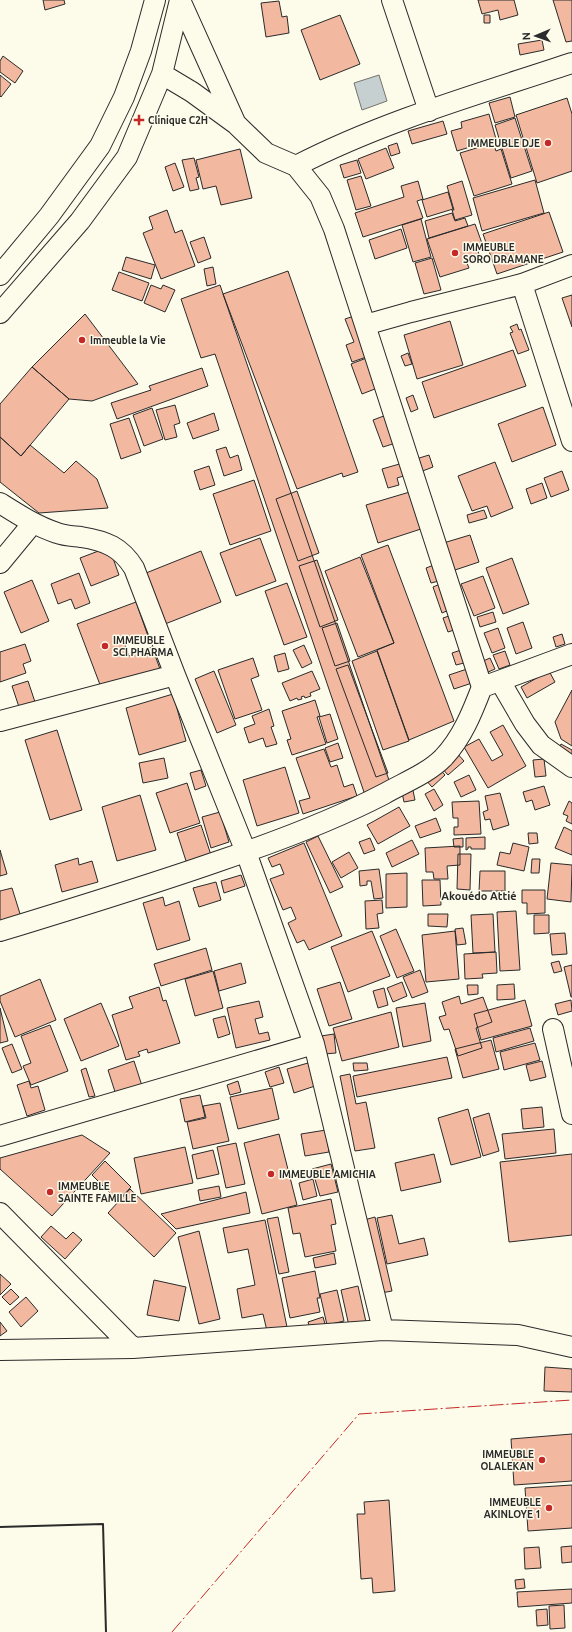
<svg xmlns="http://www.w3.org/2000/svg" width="572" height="1632" viewBox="0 0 572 1632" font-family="Ubuntu,sans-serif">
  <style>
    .water { fill: #c7d0d0; stroke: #74746e }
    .building { fill: #f2b8a0; stroke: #2b2b2b }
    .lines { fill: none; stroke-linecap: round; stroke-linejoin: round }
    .minor-casing { stroke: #2b2b2b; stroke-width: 22 }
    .minor { stroke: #fdfbea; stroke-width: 20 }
    .wall { stroke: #2b2b2b; stroke-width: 2 }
    .power { stroke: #c62828; stroke-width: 1; stroke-dasharray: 14 3 2 3; stroke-linecap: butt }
    .poi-dot { fill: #c62828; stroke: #fdfbea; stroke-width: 1.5 }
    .labels { text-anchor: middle; stroke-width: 3; stroke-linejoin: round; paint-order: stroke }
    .poi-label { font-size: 10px; font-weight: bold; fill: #2b2b2b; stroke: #fdfbea; text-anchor: start }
    .neighbourhood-label { font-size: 11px; font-weight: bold; fill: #2b2b2b; stroke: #fdfbea }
  </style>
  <rect width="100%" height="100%" fill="#fdfbea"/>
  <path class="water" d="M379 75 387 101 362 110 354 83Z"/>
  <path class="building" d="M43 0H64L65 4 45 10Z
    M478 0H514L518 15 500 20 498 10 482 14Z
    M553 0H572V41L566 42Z
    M279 1 282 17 287 16 289 33 266 37 261 3Z
    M340 15 360 64 320 80 301 30Z
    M484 15H490V23H484Z
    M542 40 544 50 520 55 518 44Z
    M3 56 23 71 15 83 0 72V61Z
    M0 75 11 84 1 97 0 96Z
    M510 97 515 117 495 123 489 103Z
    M567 98 572 114V171L537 183 516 115Z
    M489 114 496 139 457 151 451 131 462 128 461 122Z
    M515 118 532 171 511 178 495 125Z
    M443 121 447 134 412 144 408 131Z
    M397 143 400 153 391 156 388 146Z
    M493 143 496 151 501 149 512 184 474 196 460 153Z
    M386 148 394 168 366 179 358 159Z
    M240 149 252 198 221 205 216 186 203 189 196 160Z
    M194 158 199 177 196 178 199 189 190 191 182 160Z
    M357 160 361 173 344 178 340 165Z
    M175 163 184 187 173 191 165 167Z
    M361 176 371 206 356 210 347 180Z
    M535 180 544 213 482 231 473 198Z
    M418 181 423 199 417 201 423 218 363 237 355 213 404 197 401 186Z
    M462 181 472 215 455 220 452 210H454L447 186Z
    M448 192 453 209 427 217 422 200Z
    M167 210 175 233 182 230 195 266 161 279 143 233 153 229 149 217Z
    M549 212 563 252 497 274 483 234Z
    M452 213 455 221 465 218 468 226 429 238 425 221Z
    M421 219 431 257 413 262 402 225Z
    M475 224 483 246 477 248 480 258 467 263 469 268 440 277 427 239Z
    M401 229 407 248 375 259 369 240Z
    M204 237 211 258 198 263 190 242Z
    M126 257 155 265 151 279 122 270Z
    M432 258 441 290 424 294 415 263Z
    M213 267 216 284 207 286 204 269Z
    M288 271 358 472 343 477 342 473 297 489 223 294Z
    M119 272 149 283 142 301 112 290Z
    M151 285 161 289 163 285 175 290 165 312 144 303Z
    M220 285 392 789 366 798 215 354 201 358 181 299Z
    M572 295V327L562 298Z
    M85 314 138 384 92 401 69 399 32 367Z
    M357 315 372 355 352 362 346 345 354 342 345 319Z
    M450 321 463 365 417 379 404 335Z
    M517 324 519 330 521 329 529 350 518 354 510 333 513 332 510 327Z
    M513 350 526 386 434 418 422 382Z
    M408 353 412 364 405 366 401 356Z
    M369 357 380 387 362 394 351 364Z
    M32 367 69 399 21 456 0 437V404Z
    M202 368 208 386 117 419 111 403 151 390 149 386Z
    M413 395 418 409 411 412 406 398Z
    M175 405 180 423 174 425 177 437 165 440 156 410Z
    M543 407 556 445 512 462 498 424Z
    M152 408 163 439 144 446 133 415Z
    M214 413 219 430 193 439 187 423Z
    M389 414 399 442 383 447 373 420Z
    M129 418 141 452 121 459 110 424Z
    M0 437 21 456 30 445 64 473 76 461 97 479 108 508 39 513 0 482Z
    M226 447 230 458 238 455 242 470 224 476 216 450Z
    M429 455 433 467 420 472 416 459Z
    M495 462 513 508 491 517 487 506 472 511 458 476Z
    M403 463 407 475 397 478 399 485 388 488 382 469Z
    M209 466 215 485 200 490 194 471Z
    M562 471 569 490 551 497 544 478Z
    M254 480 271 531 230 545 213 494Z
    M542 483 547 498 531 504 526 489Z
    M297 491 319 553 298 561 276 499Z
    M413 491 424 528 378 543 366 505Z
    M484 510 487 518 469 523 467 515Z
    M470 535 479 562 449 572 440 544Z
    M260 538 276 581 236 596 220 553Z
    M388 545 454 721 409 740 377 650 394 643 361 555Z
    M109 547 119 575 91 586 80 558Z
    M201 551 221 602 165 624 146 573Z
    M360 557 394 643 358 657 325 571Z
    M512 558 529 604 503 614 486 568Z
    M317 560 338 620 320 627 299 566Z
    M434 565 439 581 431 583 426 568Z
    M79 573 90 603 75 609 71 599 58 604 51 584Z
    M483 576 495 608 474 616 461 584Z
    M32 580 49 621 21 633 4 592Z
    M287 583 307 637 284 645 265 591Z
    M440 584 449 610 442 613 433 587Z
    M136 602 148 636 125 645 129 656 152 647 160 669 102 690 77 624Z
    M493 612 496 622 480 627 477 617Z
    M452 615 457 629 448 632 443 618Z
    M523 622 532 648 516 654 507 628Z
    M337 623 350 661 335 666 322 628Z
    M498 628 505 648 492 653 484 633Z
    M562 634 565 644 556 647 553 637Z
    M25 644 31 661 23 664 26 673 0 682V652Z
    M304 645 312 663 302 668 293 650Z
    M464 649 468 662 456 665 452 653Z
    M377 651 409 741 383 750 352 661Z
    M505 651 510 665 499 669 493 655Z
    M285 653 289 669 278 672 274 656Z
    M253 658 259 676 251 679 262 710 235 719 218 670Z
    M490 658 495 669 486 673 481 662Z
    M348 665 388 773 376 777 336 669Z
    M470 668 475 682 454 689 449 675Z
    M214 671 236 725 217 733 195 679Z
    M312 671 320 689 310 693 311 696 305 698 304 696 301 697 302 699 298 700 297 698 290 701 282 683Z
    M549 671 555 682 527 698 521 687Z
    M28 681 35 702 19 707 12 686Z
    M572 690V746L561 739 555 722Z
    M173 694 186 741 139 755 126 708Z
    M315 700 320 716 317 717 326 744 292 755 287 740 291 739 282 711Z
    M269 709 274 726 271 727 277 744 266 747 263 738 249 743 244 728 255 724 252 716Z
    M330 714 338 739 327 743 319 717Z
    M503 725 526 766 488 788 464 747 479 739 492 761 503 755 490 732Z
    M57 730 82 810 50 820 25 740Z
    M338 743 343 758 330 762 325 748Z
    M561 744 572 750V762L556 754Z
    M324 749 331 767 337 765 344 787 353 784 357 796 303 814 299 801 310 798 296 758Z
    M456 752 464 761 448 775 440 766Z
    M164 758 168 778 143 783 139 763Z
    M544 759 546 776 535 777 533 760Z
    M437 766 445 775 432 787 424 778Z
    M285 767 299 813 257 826 243 780Z
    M201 770 206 786 195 790 190 773Z
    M469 775 476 790 461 797 454 782Z
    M187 783 200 823 170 833 156 793Z
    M412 786 415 800 404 802 401 788Z
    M544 786 550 805 535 810 532 800 526 802 523 792Z
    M434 789 443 805 434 811 425 794Z
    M500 793 509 825 493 830 490 819 485 820 483 812 488 810 485 796Z
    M140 795 156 850 117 861 102 807Z
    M479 801 481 834 454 835V827H458V818H453L452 802Z
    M569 801 572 803V824L566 821 568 816 563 814Z
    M399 807 410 826 378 844 367 825Z
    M220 812 229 842 211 848 202 817Z
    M436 818 441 831 420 838 415 826Z
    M201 825 211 855 187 864 177 833Z
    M564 827 572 831V855L555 848Z
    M528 833H537L538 843 529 844Z
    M318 836 343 887 330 893 306 842Z
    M485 837V849H471V847H468V849L466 850V838Z
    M370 838 375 850 364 854 359 842Z
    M463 838V847H454L453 839Z
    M412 840 419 854 392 867 386 853Z
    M304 843 342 936 309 950 304 940 297 943 288 923 296 919 291 907 283 910 270 879 284 874 280 864 272 867 268 858Z
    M513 843 529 847 524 871 497 865 500 852 510 854Z
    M460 846V865L447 866 448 879H434L433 872H426L425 848Z
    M0 850 7 874 0 876Z
    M349 852 358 868 341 878 332 862Z
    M458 854H471L470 890 457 889Z
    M78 858 79 865 92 861 98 882 62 892 55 865Z
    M532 859H540L539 873H531Z
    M551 863 572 865 571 902 547 899Z
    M379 869 383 898 374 899 371 881H367V885L360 886 359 871Z
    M480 871H505V891H479Z
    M407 873V907L386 908V874Z
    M241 875 245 886 224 893 221 881Z
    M422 880H440L441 905 423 906Z
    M216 882 221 900 199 907 193 888Z
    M12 888 21 917 0 923V891Z
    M522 890H545V913L527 914V903H522Z
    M163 897 165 906 179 901 190 940 157 950 143 903Z
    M382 900 383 913 377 914 379 928 366 929 365 901Z
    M516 911 520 970 500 971 497 912Z
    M428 914H448L447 927 428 926Z
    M493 914 495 952 473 953 471 915Z
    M534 915H549V933L534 934Z
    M463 928 466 944 457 945 455 929Z
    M396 929 414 971 397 978 380 936Z
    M372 931 390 976 348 992 331 947Z
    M455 931 459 979 426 982 422 935Z
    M565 933 567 954 552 955 550 934Z
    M206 948 212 970 161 986 154 964Z
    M496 952 497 973 482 974 483 978 465 979 464 954Z
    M559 961 562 971 554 973 551 963Z
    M241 963 246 983 219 991 214 971Z
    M572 965V997H571L564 967Z
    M420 970 428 992 412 998 403 977Z
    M213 971 223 1008 195 1016 185 979Z
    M40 979 56 1020 15 1037 0 1001V996Z
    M340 982 352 1019 329 1026 317 989Z
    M402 982 407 996 393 1002 387 988Z
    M514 984 515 999 497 1000V985Z
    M467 985H478V994L468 995Z
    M159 987 163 1001 166 1000 180 1043 148 1053 147 1049 138 1052 140 1056 126 1060 112 1015 133 1008 129 997Z
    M384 988 388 1005 378 1008 373 991Z
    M459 996 461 1004 483 997 492 1022 476 1028 482 1048 458 1056 449 1029 444 1030 439 1017 446 1015 442 1002Z
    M525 1000 532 1026 481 1040 474 1014Z
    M571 1000 572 1011 558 1015 555 1004Z
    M259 1001 263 1017 255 1019 259 1034 268 1032 270 1040 236 1048 227 1008Z
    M101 1003 119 1046 81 1061 64 1019Z
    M425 1003 431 1041 403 1047 396 1008Z
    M0 1008 8 1041 0 1043Z
    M391 1012 399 1047 342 1061 333 1028Z
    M225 1016 230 1034 218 1038 213 1019Z
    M50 1025 68 1071 31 1085 23 1066 31 1063 21 1036Z
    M530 1028 534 1041 496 1052 493 1038Z
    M334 1034 336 1053 324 1054 321 1036Z
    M491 1040 499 1069 463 1078 455 1049Z
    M535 1043 540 1060 504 1070 500 1052Z
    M12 1044 22 1069 12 1073 2 1048Z
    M447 1057 452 1078 357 1097 353 1076Z
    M134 1061 143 1089 117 1098 108 1070Z
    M542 1061 546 1077 530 1081 526 1065Z
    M308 1063 315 1086 294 1093 287 1069Z
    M353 1063H367L368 1070 354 1071Z
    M279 1067 284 1083 270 1087 265 1072Z
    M86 1068 95 1096 89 1097 81 1070Z
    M350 1074 356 1104 366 1102 375 1148 355 1151 340 1076Z
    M29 1081 31 1088 38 1086 45 1110 27 1116 17 1085Z
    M238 1081 241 1092 230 1095 227 1085Z
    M272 1088 279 1119 238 1129 230 1097Z
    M200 1095 205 1117 185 1122 180 1099Z
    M220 1103 229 1141 193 1149 187 1122 206 1118 203 1106Z
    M542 1107 544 1127 523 1129 521 1109Z
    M468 1109 481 1157 451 1165 438 1118Z
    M489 1113 499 1151 483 1156 473 1118Z
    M554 1129 556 1153 505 1159 502 1134Z
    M326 1130 329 1152 305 1156 301 1134Z
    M279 1134 297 1205 262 1214 244 1143Z
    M82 1135 110 1153 52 1216 0 1169V1158Z
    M236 1143 245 1184 226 1188 217 1147Z
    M185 1147 193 1183 141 1194 134 1158Z
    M213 1150 219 1174 197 1179 192 1155Z
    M434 1154 441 1182 401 1191 395 1163Z
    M572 1154V1235L509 1242 500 1162Z
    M105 1161 131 1187 118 1201 92 1175Z
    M331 1164 338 1192 320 1196 312 1169Z
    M313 1179 317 1196 303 1200 299 1183Z
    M219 1186 221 1197 200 1201 198 1190Z
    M130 1189 176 1233 154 1257 108 1213Z
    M246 1192 250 1213 176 1229 161 1214Z
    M331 1199 336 1224 331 1225 336 1251 305 1257 300 1233 293 1234 288 1208Z
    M392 1215 399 1244 424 1238 428 1255 387 1264 377 1218Z
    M278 1217 289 1272 279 1274 267 1219Z
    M375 1217 392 1291 381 1293 364 1220Z
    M265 1220 287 1327 267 1331 263 1314 242 1318 237 1289 255 1285 248 1249 228 1253 223 1228Z
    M51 1226 66 1239 73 1232 82 1240 65 1259 41 1237Z
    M199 1231 220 1319 199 1324 178 1237Z
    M334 1253 336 1264 315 1268 313 1258Z
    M315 1271 320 1298H317L320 1312 290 1318 282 1278Z
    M0 1274 11 1284 0 1295Z
    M154 1280 186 1287 179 1321 147 1315Z
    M358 1286 366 1322 349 1326 341 1290Z
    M11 1289 19 1297 10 1305 2 1297Z
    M337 1290 344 1321 327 1325 320 1294Z
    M26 1297 38 1311 21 1327 9 1312Z
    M323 1317 326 1327 311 1332 308 1322Z
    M0 1322 7 1331 0 1336Z
    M545 1367 572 1369V1392L544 1391Z
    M572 1434V1481L514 1485 511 1439Z
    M572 1485V1528L528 1531 525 1488Z
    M389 1500 395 1591 373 1593 372 1578 361 1579 357 1514H365L364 1502Z
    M572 1546V1562L562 1563 561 1547Z
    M539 1547 541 1568 525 1569 524 1548Z
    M524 1579 525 1588 516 1589 515 1580Z
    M572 1589V1603L518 1607 517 1592Z
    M564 1605 565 1628 550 1629 549 1606Z
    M547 1609 548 1625 537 1626 536 1610Z"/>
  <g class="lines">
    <defs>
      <path id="minor" d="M180 0 235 122
        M392 0 429 111
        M162 74 192 92 236 124 266 153 296 166C383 121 479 94 572 63
        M0 275 49 216 100 146 124 97 141 51 155 0
        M522 284 572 441
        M0 313 80 221 127 157 162 74 180 0
        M365 325 411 312 522 284 572 265
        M0 503C19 515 36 526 57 533 65 536 73 536 81 537 106 541 121 547 134 568L175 675 246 852 314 1044 383 1330
        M0 563 33 523
        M500 681 525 724 541 745 572 767
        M488 685 572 654
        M0 721 175 675
        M0 931C72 909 144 887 216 862 273 843 330 822 384 794 403 783 427 774 443 758 462 738 472 713 482 687L334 229 320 196 296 166
        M553 1029 572 1114
        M0 1136 314 1044
        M0 1213 133 1348
        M0 1350 133 1348 383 1330 518 1335 572 1347"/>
    </defs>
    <use href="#minor" class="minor-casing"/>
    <use href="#minor" class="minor"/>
    <path class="wall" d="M0 1527 103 1524 106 1632"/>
    <path class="power" d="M172 1632 359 1414 572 1400"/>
  </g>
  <g class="poi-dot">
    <path d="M137 114h4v4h4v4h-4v4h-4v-4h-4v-4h4z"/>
    <circle cx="548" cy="143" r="4"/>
    <circle cx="455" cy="253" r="4"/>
    <circle cx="82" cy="340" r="4"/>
    <circle cx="105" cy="646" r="4"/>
    <circle cx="271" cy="1174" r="4"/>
    <circle cx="50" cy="1192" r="4"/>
    <circle cx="542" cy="1460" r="4"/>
    <circle cx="549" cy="1508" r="4"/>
  </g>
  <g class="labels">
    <g class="poi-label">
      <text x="148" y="124">Clinique C2H</text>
      <text x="540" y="147" text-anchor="end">IMMEUBLE DJE</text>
      <text x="463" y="251">IMMEUBLE<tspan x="463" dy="12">SORO DRAMANE</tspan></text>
      <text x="90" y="344">Immeuble la Vie</text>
      <text x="113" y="644">IMMEUBLE<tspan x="113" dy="12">SCI PHARMA</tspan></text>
      <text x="279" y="1178">IMMEUBLE AMICHIA</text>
      <text x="58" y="1190">IMMEUBLE<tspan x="58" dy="12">SAINTE FAMILLE</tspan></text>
      <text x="534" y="1458" text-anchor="end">IMMEUBLE<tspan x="534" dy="12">OLALEKAN</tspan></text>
      <text x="541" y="1506" text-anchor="end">IMMEUBLE<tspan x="541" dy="12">AKINLOYE 1</tspan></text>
    </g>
    <g class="neighbourhood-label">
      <text x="479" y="900">Akouédo Attié</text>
    </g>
  </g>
  <g transform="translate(536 36) rotate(268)" stroke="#fdfbea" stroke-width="3" paint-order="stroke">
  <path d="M0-3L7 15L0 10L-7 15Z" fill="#2b2b2b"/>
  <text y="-6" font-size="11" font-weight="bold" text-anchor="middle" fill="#2b2b2b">N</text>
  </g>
</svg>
